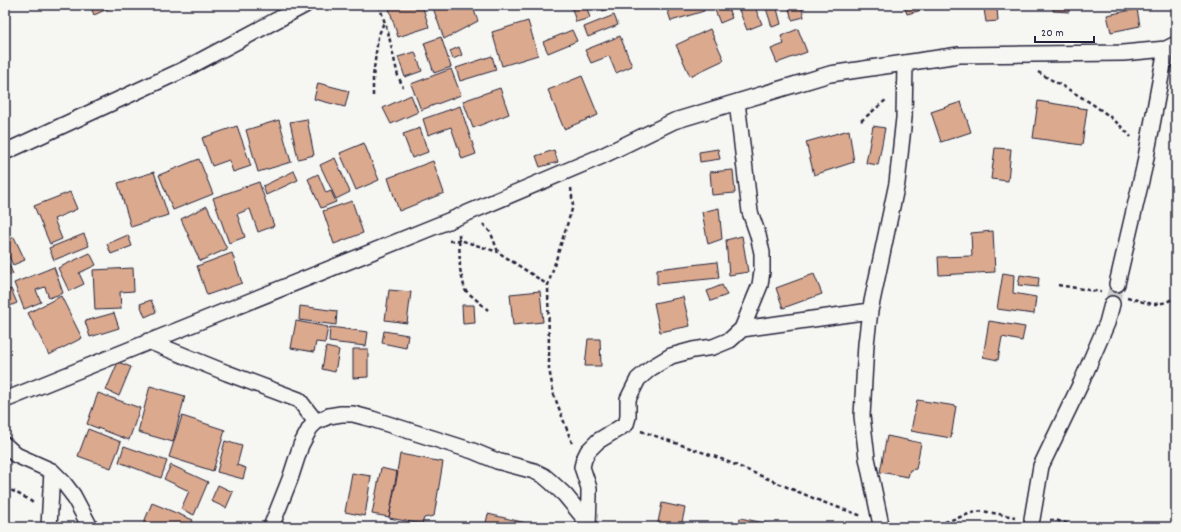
<svg xmlns="http://www.w3.org/2000/svg" width="1181" height="532" viewBox="0 0 1181 532" font-family="Dekko,sans-serif">
  <style>
    .building { fill: #dba98e; stroke: #22223b }
    .lines { fill: none; stroke-linecap: round; stroke-linejoin: round }
    .street-tunnel { stroke: #cccccd; stroke-width: 15; stroke-dasharray: 15 8; stroke-linecap: butt }
    .street-casing { stroke: #22223b; stroke-width: 18 }
    .path { stroke: #22223b; stroke-width: 2.5; stroke-dasharray: 4 3; stroke-linecap: butt }
    .street { stroke: #f6f6f2; stroke-width: 15 }
  </style>
  <rect width="100%" height="100%" fill="#f6f6f2"/>
  <filter id="ink" filterUnits="userSpaceOnUse"><feTurbulence type="fractalNoise" baseFrequency=".025" numOctaves="2"/><feDisplacementMap in="SourceGraphic" scale="8" xChannelSelector="R" yChannelSelector="G"/><feConvolveMatrix kernelMatrix="1 2 1 2 8 2 1 2 1" color-interpolation-filters="sRGB"/></filter>
  <g filter="url(#ink)">
    <path class="building" d="M90 5H116L94 15Z
      M388 5H422L429 27 398 37Z
      M432 5H472L478 21 444 39Z
      M571 5H586L590 18 576 22Z
      M600 5H616L603 11Z
      M671 5H702L704 11 671 21 666 6Z
      M713 5H730L727 6 732 18 720 23Z
      M737 5H754L762 24 747 30Z
      M765 5H776L781 24 772 27Z
      M788 5H801L804 17 792 20Z
      M904 5H936L937 6 907 14Z
      M1054 5H1069V12L1053 11Z
      M997 8 998 21 986 22 984 9Z
      M1137 9 1140 26 1111 32 1107 15Z
      M614 15 618 25 588 37 584 27Z
      M528 21 538 55 502 66 492 32Z
      M710 29 724 60 690 76 676 45Z
      M798 29 807 52 777 63 771 49 784 44 781 36Z
      M572 30 577 41 548 53 543 42Z
      M620 36 632 66 616 73 609 56 591 63 585 50Z
      M441 37 451 67 434 73 424 43Z
      M459 47 462 55 453 59 450 51Z
      M415 52 422 71 405 77 398 57Z
      M492 56 496 70 460 81 456 68Z
      M451 69 461 95 421 110 411 84Z
      M582 76 598 115 564 129 548 90Z
      M318 83 349 91 345 107 314 99Z
      M500 88 509 114 473 128 463 101Z
      M411 95 418 112 391 124 383 108Z
      M1038 101 1087 109 1082 145 1033 138Z
      M961 102 971 132 941 142 931 112Z
      M460 106 476 154 462 159 451 127 428 135 423 119Z
      M307 119 314 155 298 159 290 122Z
      M279 120 291 162 258 172 246 130Z
      M237 126 251 166 233 172 229 160 212 166 202 138Z
      M873 126 885 128 878 165 866 163Z
      M420 128 428 152 412 158 403 134Z
      M849 130 854 162 814 175 806 142Z
      M364 143 379 180 356 190 340 153Z
      M995 148 1011 149 1008 181 991 179Z
      M718 149 720 159 700 162 699 152Z
      M554 150 558 162 540 167 536 156Z
      M335 158 350 192 336 199 320 165Z
      M199 159 213 194 173 210 159 175Z
      M433 161 444 193 399 211 388 178Z
      M733 170 735 193 712 195 710 172Z
      M294 171 298 180 266 195 263 186Z
      M154 172 168 215 131 227 118 183Z
      M318 174 326 193 331 191 336 202 321 208 308 179Z
      M259 182 274 226 258 232 250 209 237 214 245 237 229 243 213 198Z
      M70 192 77 209 54 219 62 239 50 244 34 206Z
      M352 201 363 233 334 244 323 211Z
      M207 206 227 249 200 261 181 219Z
      M719 208 722 239 708 244 702 212Z
      M993 231 995 272 939 275 938 257 972 256 971 233Z
      M84 234 89 246 54 260 49 248Z
      M128 235 132 246 111 254 107 244Z
      M742 236 748 272 729 275 726 240Z
      M14 237 25 260 13 265 5 248V242Z
      M90 253 96 265 79 273 84 284 69 291 58 268Z
      M232 253 242 283 207 295 197 266Z
      M5 256 13 274 5 277Z
      M717 262 719 278 657 284V269Z
      M54 267 63 293 49 298 45 287 36 290 41 302 24 309 14 283Z
      M133 268 134 291 120 292 121 309 95 310 93 270Z
      M1003 273 1014 275 1013 293 1036 297 1034 314 997 309Z
      M814 274 822 294 783 308 776 288Z
      M1020 275 1039 278 1038 287 1018 285Z
      M722 285 727 295 711 301 707 291Z
      M11 289 17 303 5 308V291Z
      M389 290 411 292 407 323 385 320Z
      M540 291 543 322 513 325 510 294Z
      M61 296 82 338 49 355 28 313Z
      M683 297 690 326 660 332 654 303Z
      M151 300 156 312 145 317 140 304Z
      M462 305H474L475 323 463 324Z
      M300 306 337 311 336 325 299 320Z
      M114 313 119 328 90 337 85 321Z
      M296 321 328 327 325 343 316 342 314 352 291 348Z
      M989 321 1025 327 1022 341 1002 337 998 360 983 357Z
      M330 327 368 332 366 346 329 342Z
      M384 331 408 335 406 348 382 343Z
      M588 339H600L601 366H585Z
      M326 347 339 350 335 372 322 369Z
      M353 349H368V377L353 378Z
      M118 362 131 367 119 396 106 390Z
      M150 386 185 396 173 442 138 432Z
      M98 393 140 408 129 440 87 424Z
      M917 400 956 406 951 438 911 431Z
      M182 416 225 430 213 471 169 457Z
      M88 429 121 442 111 468 78 456Z
      M887 436 921 443 916 469 910 470 908 477 880 472Z
      M225 441 242 446 237 465 246 468 243 479 217 472Z
      M124 446 167 461 161 478 119 462Z
      M400 454 443 462 434 516 424 518 422 524 389 518Z
      M171 465 208 482 194 515 181 509 189 491 164 479Z
      M381 468 398 472 389 517 372 514Z
      M352 473 371 476 365 516 345 512Z
      M218 485 233 492 226 508 211 501Z
      M152 503 193 520 190 527H142Z
      M662 503 685 508 681 527H657Z
      M488 514 526 523 525 527H485Z
      M740 518 784 527H738Z"/>
    <g class="lines">
      <path class="street-tunnel" d="M1112 304 1117 284"/>
      <defs>
        <path id="street" d="M5 152 183 70 305 5
          M1117 284 1144 168 1166 49
          M742 329 870 311
          M148 341 227 373 299 400 316 422
          M5 400 458 217 602 156 674 121 830 74 959 55 1123 53 1166 49 1176 44
          M5 445 16 455 52 471 63 482 73 495 90 527
          M1032 519 1041 466 1081 383 1107 323 1112 304
          M880 520 867 458 862 416 866 344 870 311 897 183 904 118 905 63
          M49 527 52 471
          M271 527 290 479 301 445 310 428 316 422 329 416 341 414H353L372 419 473 451 497 461 534 471 544 476 551 482 565 495 588 523
          M588 527 589 496V488L582 467 584 459 588 451 598 441 626 424 628 417V399L638 379 651 368 671 356 693 350 713 347 730 340 742 329 760 285 762 271V253L758 235 750 212 737 102"/>
      </defs>
      <use href="#street" class="street-casing"/>
      <path class="path" d="M379 5 388 32 398 76 403 87
        M1038 72C1070 91 1106 108 1131 137
        M373 96V77L378 37 384 22
        M861 121 887 99
        M571 188 573 206 548 285 549 348V369L554 395 572 443
        M483 224 491 233 498 252 548 285
        M459 234 460 269 465 290 488 310
        M449 241 460 240 498 252
        M1058 285 1101 292
        M1127 297C1148 303 1156 309 1176 297
        M641 431 719 458 820 501 862 516
        M5 487 28 499 33 503
        M1050 520H1055L1080 527
        M896 523 933 525 945 522 972 513 982 511 1015 517"/>
      <use href="#street" class="street"/>
    </g>
  </g>
  <rect width="1181" height="532" fill="none" stroke="#f6f6f2" stroke-width="20"/>
  <rect x="10" y="10" width="1161" height="512" fill="none" stroke="#22223b" stroke-width="1.5" filter="url(#ink)"/>
  <path d="M1035 36v6h59v-6" fill="none" stroke="#22223b" stroke-width="2"/>
  <text x="1041" y="36" font-size="12" fill="#22223b" stroke="#f6f6f2" stroke-width="3" paint-order="stroke">20 m</text>
</svg>
